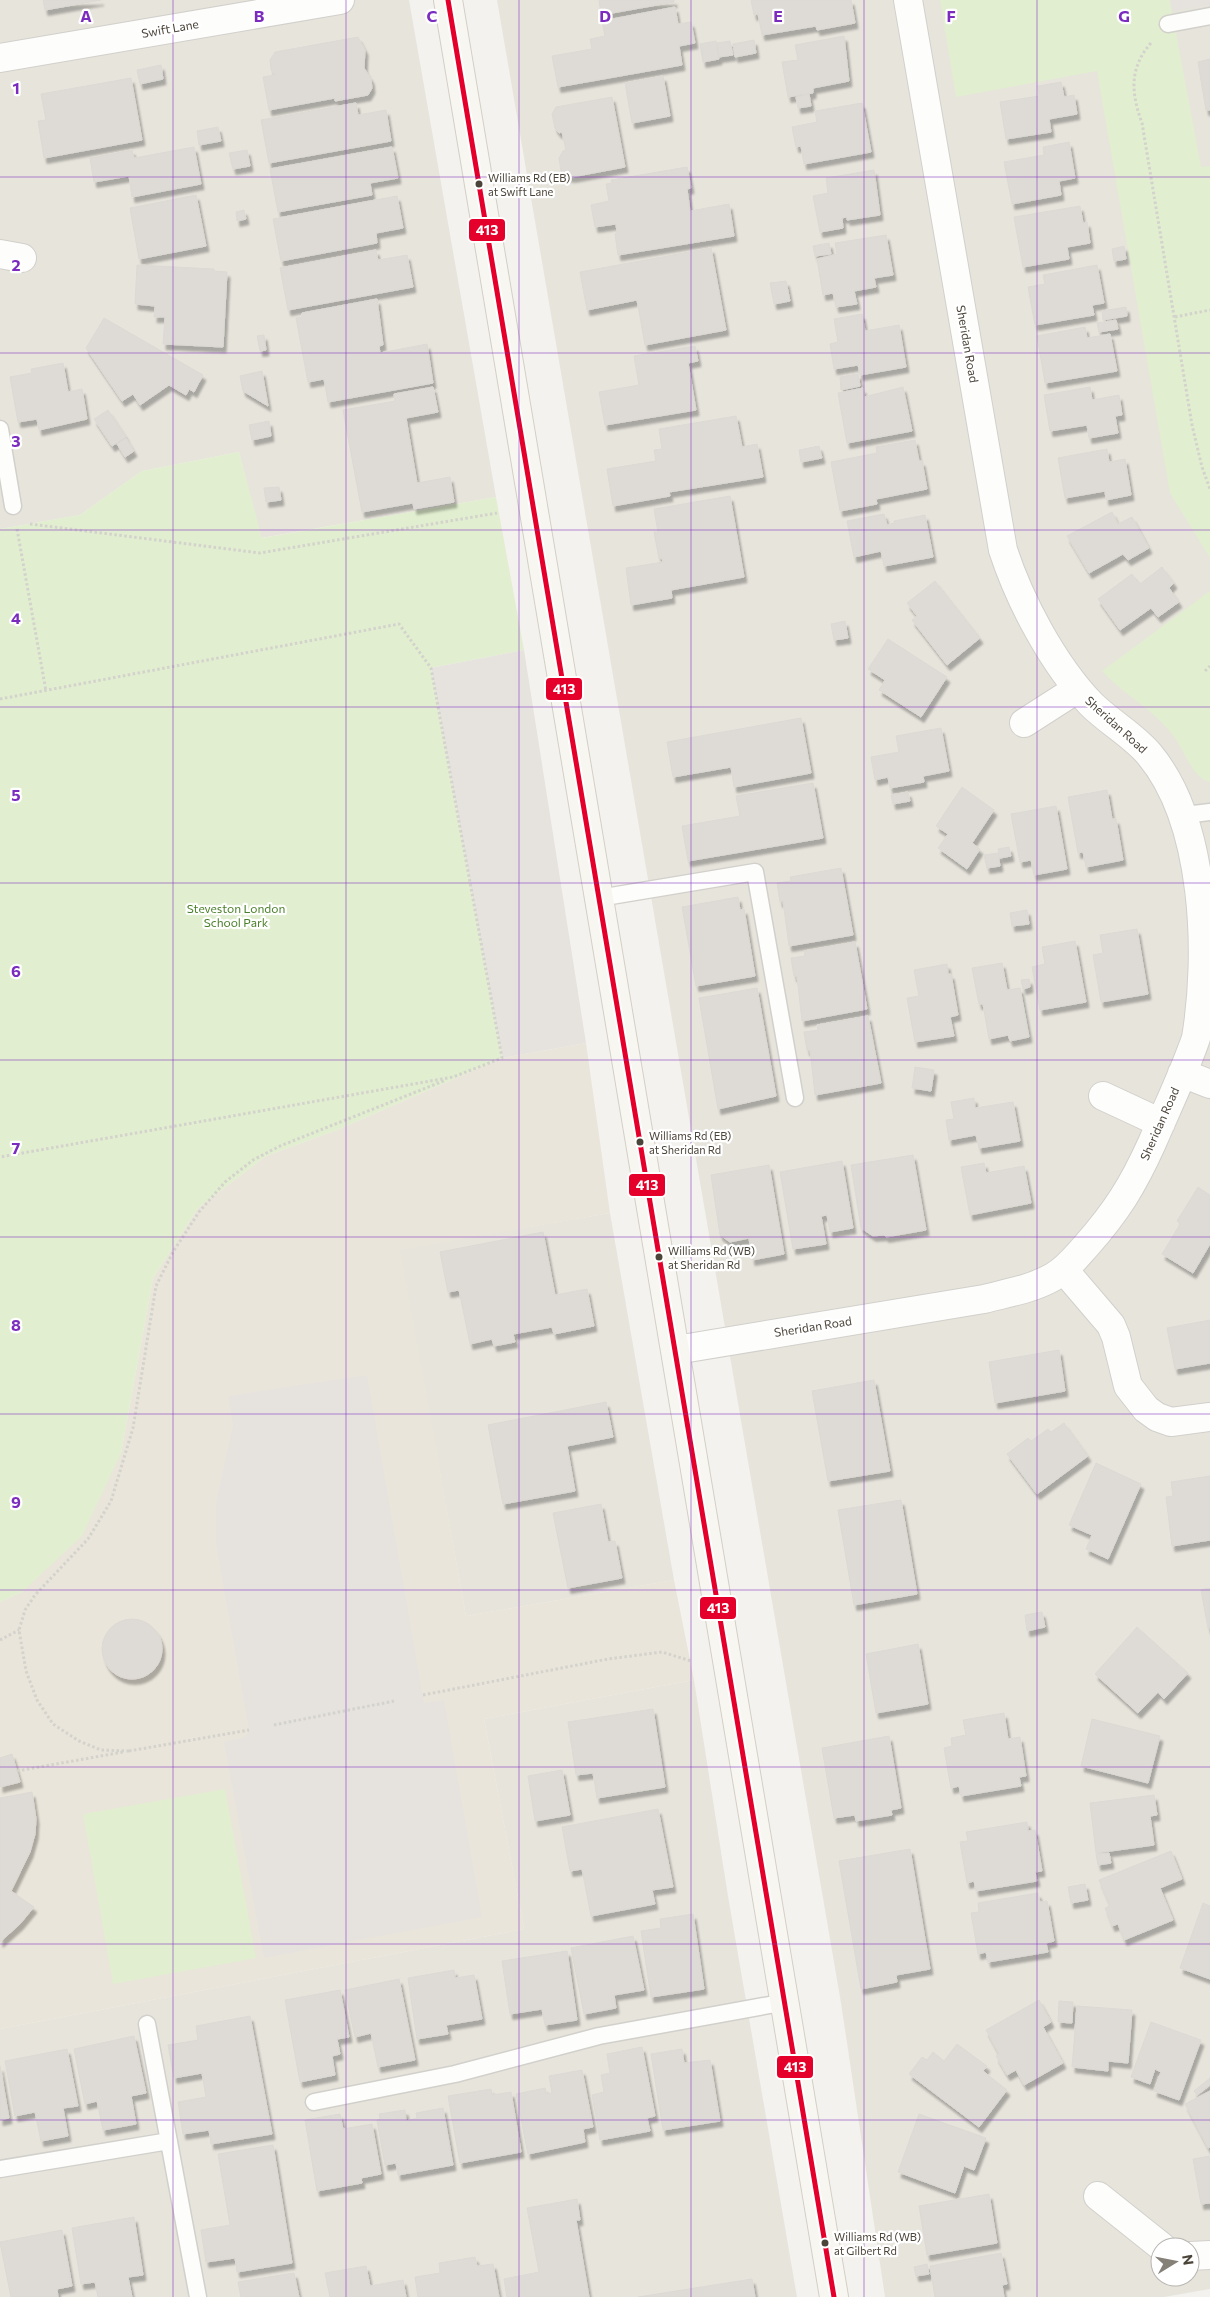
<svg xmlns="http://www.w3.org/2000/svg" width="1210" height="2297" viewBox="0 0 1210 2297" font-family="Commissioner,sans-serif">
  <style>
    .residential { fill: #e7e4dc; fill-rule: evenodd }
    .education { fill: #eae5da }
    .green { fill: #e1eecf }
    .parking { fill: #e6e3df }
    .building { fill: #dedbd6; stroke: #dcd9d4; filter: url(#shadow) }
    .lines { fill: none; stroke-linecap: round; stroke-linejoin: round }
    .lane-casing { stroke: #d2d0cb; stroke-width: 19 }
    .street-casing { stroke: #d2d0cb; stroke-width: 30 }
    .secondary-casing { stroke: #d3cfc5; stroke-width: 30 }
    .path { stroke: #d3d2cc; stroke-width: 3; stroke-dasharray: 2.5 2.5; stroke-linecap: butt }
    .lane { stroke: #fdfdfc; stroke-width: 16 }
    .street { stroke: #fdfdfc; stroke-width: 28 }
    .secondary { stroke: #f7f6f1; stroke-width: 28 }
    .bus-1-casing { stroke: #fff; stroke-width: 9 }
    .bus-1 { stroke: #e4002b; stroke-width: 5 }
    .grid { fill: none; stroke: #7b2cbf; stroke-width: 1; stroke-opacity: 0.55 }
    .bus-dot { fill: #4b4439; stroke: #fff; stroke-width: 2 }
    .labels { text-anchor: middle; stroke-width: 4.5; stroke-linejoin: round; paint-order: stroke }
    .bus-label { font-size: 11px; fill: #4b4439; stroke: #fff; text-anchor: start }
    .street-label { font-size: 12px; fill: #4b4439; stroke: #fff }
    .park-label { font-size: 12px; fill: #4a7f2a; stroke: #fff }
    .grid-label { font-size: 16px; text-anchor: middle; font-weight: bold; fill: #7b2cbf; stroke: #fff; stroke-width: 4.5; stroke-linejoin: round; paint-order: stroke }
    .line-badge { stroke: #fff; stroke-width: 2 }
    .badge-label { font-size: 14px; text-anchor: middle; font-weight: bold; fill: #fff }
  </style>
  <defs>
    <filter id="shadow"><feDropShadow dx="3" dy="5.5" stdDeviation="1" flood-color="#0004"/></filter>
  </defs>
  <rect width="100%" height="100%" fill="#f4f2ee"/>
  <path class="residential" d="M0 0H409L496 497 261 538 239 452 142 471 80 515 0 529Z
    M497 0H1210V2289L1164 2297H885L841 2003ZM1160 2247H1190V2277H1160Z
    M610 1213 674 1580 466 1616 399 1249Z
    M694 1680 728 1896 797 2297H0V2029L524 1929 484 1719Z"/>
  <path class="education" d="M586 1043 610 1213 400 1250 466 1616 674 1580 694 1680 484 1719 524 1929 0 2029V1602L22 1592 121 1453 153 1278 198 1208 266 1156 337 1130 502 1058Z"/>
  <path class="green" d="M940 0H1210V5L1172 12 1201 167 1210 166V558L1170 493 1097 71 956 97Z
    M239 452 262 538 496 497 524 650 431 668 502 1058 337 1130 266 1156 198 1208 153 1278 121 1453 82 1536 22 1592 0 1602V529L80 515 142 471Z
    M1210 591V782C1191 777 1185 750 1173 735 1154 710 1123 694 1102 671Z
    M225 1789 256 1958 113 1984 83 1814Z"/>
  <path class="parking" d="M1170 0H1210V5L1172 12Z
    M524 650 586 1043 502 1058 431 668Z
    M367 1375 424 1703 444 1700 482 1917 264 1958 224 1742 246 1737 249 1730 216 1544V1503L233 1425 228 1396Z"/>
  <path class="building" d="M43 0H101L45 10Z
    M599 0H674V2L601 15Z
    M751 0H851L855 23 817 30 816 26 762 35 758 14 754 15Z
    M675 7 678 24 691 22 695 43 679 46 682 65 558 87 552 56 592 49 590 39 605 36 602 21Z
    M844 36 849 81 813 88V93L788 97 782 62 798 60 795 45Z
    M358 37 365 50 364 68 371 79 372 88 368 95 335 101V98L269 110 263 77 275 75 271 70 270 60 275 52Z
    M754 40 756 53 735 57 733 44Z
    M716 41 719 59 703 62 700 44Z
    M730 41 733 55 719 57 717 43Z
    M1210 59V110H1206L1198 62Z
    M161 65 163 79 140 84 137 70Z
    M663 76 670 116 632 123 625 83Z
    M131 78 142 140 44 158 38 121 46 120 41 94Z
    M1061 82 1064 97 1074 95 1077 114 1049 119 1051 132 1006 139 1000 102 1039 96 1038 86Z
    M809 94 811 106 798 108 796 97Z
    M612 97 625 167 572 177 567 176 561 171 559 158 563 151 566 150 562 132 559 133 555 128 552 114 556 107Z
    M356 103 358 115 386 110 391 141 269 163 261 120Z
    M862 103 871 152 804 164 801 146 796 147 792 127 817 122 815 111Z
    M218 127 221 141 199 145 197 131Z
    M1069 142 1075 178 1059 181 1061 195 1012 204 1004 162 1044 155 1043 147Z
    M194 147 201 184 132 197 129 176 94 182 90 158 132 150 134 158Z
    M392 147 398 178 370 183 372 195 278 212 270 169Z
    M247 150 250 166 233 169 229 153Z
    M687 167 691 188 687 189 690 211 729 204 734 236 618 255 615 234 617 233 616 224 595 227 591 205 609 201 606 184 612 183 611 180Z
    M874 170 880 215 847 220V217L842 218 843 228 820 232 813 196 828 193 826 178Z
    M196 195 206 246 139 259 130 208Z
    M397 196 403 228 376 233 377 243 281 261 273 219Z
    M1080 206 1083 223 1087 222 1090 243 1067 247 1069 259 1023 267 1014 217Z
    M244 210 246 219 237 221 236 212Z
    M886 235 893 275 874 278 876 287 854 291 857 304 836 307 833 293 823 295 817 259 837 254 835 243Z
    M829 243 831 254 815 256 813 246Z
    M1124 246 1126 259 1114 261 1112 249Z
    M711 248 726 330 645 345 637 300 587 310 580 272Z
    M376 250 378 260 407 255 413 287 288 310 280 268Z
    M137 265 214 269V271L227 272 223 347 163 344 165 317H154L155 306 135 304Z
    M1097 265 1104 303 1092 305 1094 315 1035 325 1028 287 1045 284 1043 275Z
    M786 281 790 301 774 304 770 283Z
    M377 299 383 345 379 346 380 353 427 344 433 383 328 402 324 379 308 382 296 318 302 317V313Z
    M1126 307 1127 316 1103 320 1102 311Z
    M862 314 865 331 899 325 906 367 860 375 858 365 834 369 830 344 838 342 834 319Z
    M104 318 203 375 194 392 189 389 186 395 169 385 140 405 133 394 122 401 86 348Z
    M1116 320 1118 329 1099 332 1097 323Z
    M1085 327 1087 338 1110 334 1117 371 1045 383 1037 336Z
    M264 335 266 350 260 351 257 336Z
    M695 346 698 361 688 363 696 410 605 425 599 392 639 385 634 356Z
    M63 363 68 392 82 389 87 419 39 430 37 419 18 422 10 377 32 373 31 369Z
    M262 371 268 406 243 391 240 376Z
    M858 374 860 386 841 390 840 377Z
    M433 387 438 412 406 418 417 483 450 477 454 502 414 509 413 503 362 512 343 410 395 401 394 394Z
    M903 387 912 431 847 443 838 393 863 388 864 397Z
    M1090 387 1092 400 1119 395 1122 415 1115 416 1118 433 1089 438 1087 425 1050 431 1044 395Z
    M108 410 126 437 112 446 94 419Z
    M736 416 742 447 757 444 763 477 669 492 670 496 613 506 607 469 656 461 654 450 662 449 659 429Z
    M269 421 271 436 252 440 249 425Z
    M126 438 134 451 125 457 117 444Z
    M915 440 919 461H922L927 489 876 499 877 504 840 511 831 462 877 453 876 447Z
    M819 446 822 458 801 462 799 450Z
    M1107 449 1109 462 1125 459 1131 495 1106 500 1105 491 1065 498 1058 458Z
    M279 487 281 500 266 502 264 488Z
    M730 496 744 577 671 590 672 598 631 605 626 568 663 562 662 558 659 559 654 532H658L654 509Z
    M1112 512 1118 524 1132 517 1149 548 1128 560 1123 554 1089 573 1067 536Z
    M884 514 887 525 894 523V521L925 515 933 557 884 566 881 551 854 557 847 521Z
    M1162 567 1174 583 1169 588 1179 602 1158 617 1151 608 1120 630 1098 599 1132 574 1140 584Z
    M935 581 980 638 947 665 912 620 917 616 907 603Z
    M845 621 848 638 834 640 831 624Z
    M888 639 947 677 921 717 879 690 885 680 868 669Z
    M801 718 811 773 734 787 731 767 673 777 667 742Z
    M941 728 949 771 923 776 924 782 890 788 888 777 875 780 871 757 899 752 896 736Z
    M813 783 823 838 688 861 682 826 740 816 736 796Z
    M962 787 994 810 972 843 980 849 967 869 938 848 948 834 936 826Z
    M1107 790 1112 819H1116L1123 860 1086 867 1083 852 1078 853 1068 797Z
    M908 792 910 801 893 804 891 795Z
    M1056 806 1067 869 1034 875 1031 860 1020 862 1011 814Z
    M1009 847 1011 856 1000 858 998 849Z
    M998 853 1000 866 987 868 984 855Z
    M841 868 853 935 789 946 783 901 780 902 777 883 791 881 790 877Z
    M738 897 740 910 744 909 755 976 696 986 682 907Z
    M1027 910 1029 924 1012 926 1010 913Z
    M1137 929 1148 994 1101 1002 1093 955 1103 953 1100 935Z
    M1075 941 1086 1002 1040 1010 1032 967 1045 964 1042 947Z
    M855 942 867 1009 802 1021 797 976H794L791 958 805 956 804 951Z
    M1002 963 1007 990 1020 988 1029 1037 1010 1041 1008 1035 989 1039 983 1004H979L972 968Z
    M947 964 948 974H951L958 1015 950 1017 954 1036 915 1042 907 998 919 996 914 970Z
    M1029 979 1030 987 1023 989 1021 980Z
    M757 988 776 1096 718 1109 699 998Z
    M868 1016 881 1083 815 1095 810 1050H807L804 1032 818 1030 817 1025Z
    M915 1067 934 1070 931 1091 912 1088Z
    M974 1098 975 1108 1013 1102 1020 1141 979 1148 976 1135 949 1140 946 1120 954 1119 951 1102Z
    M913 1155 926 1230 886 1237 884 1235 873 1236 861 1228 851 1165Z
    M842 1161 853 1228 830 1232 827 1215 821 1216 826 1244 793 1249 780 1172Z
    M984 1163 986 1173 1024 1166 1031 1203 970 1215 961 1167Z
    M769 1165 784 1254 752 1260 749 1238 730 1242 720 1235 711 1175Z
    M1198 1187 1210 1195V1244L1193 1273 1162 1254 1180 1224 1177 1221Z
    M543 1232 555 1295 587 1289 594 1326 554 1334 552 1327 513 1334 515 1342 494 1346 492 1339 470 1344 459 1290 448 1292 440 1252Z
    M1210 1320V1363L1175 1369 1167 1328Z
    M1059 1350 1065 1391 995 1403 989 1362Z
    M874 1380 890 1471 828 1481 812 1391Z
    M606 1402 613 1437 567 1446 575 1491 503 1504 488 1425Z
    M1064 1423 1088 1456 1037 1494 1007 1454 1028 1438 1031 1441 1048 1429 1051 1432Z
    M1096 1463 1141 1484 1108 1559 1086 1549 1092 1535 1069 1525Z
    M1210 1476V1540L1172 1546 1166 1497 1173 1496 1171 1482Z
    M901 1500 917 1594 854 1605 838 1510Z
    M601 1504 608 1542 615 1541 622 1578 568 1588 553 1513Z
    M1210 1588V1628H1208L1201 1590Z
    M1042 1612 1045 1627 1027 1631 1025 1615Z
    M102 1649a30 30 0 1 1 60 0a30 30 0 1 1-60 0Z
    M1137 1627 1188 1673 1164 1699 1158 1692 1138 1713 1095 1674Z
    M918 1644 928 1704 876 1713 866 1654Z
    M653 1709 665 1787 597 1798 593 1773 576 1775 568 1722Z
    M1004 1713 1008 1739 1020 1737 1026 1776 1019 1777 1021 1786 961 1796 959 1786 951 1788 944 1748 952 1746 951 1738 966 1735 963 1720Z
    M1092 1719 1160 1736 1148 1783 1081 1766Z
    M889 1736 901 1808 891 1810 892 1815 856 1821 855 1815 834 1818 822 1748Z
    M12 1754 20 1782 0 1787V1758Z
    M562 1770 570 1815 535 1821 528 1776Z
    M32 1792 36 1819 35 1834 30 1852 11 1891 34 1907 20 1924 0 1942V1798Z
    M1154 1795 1157 1815 1150 1816 1154 1845 1096 1853 1090 1803Z
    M658 1809 673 1887 652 1890 655 1904 591 1916 582 1869 570 1871 562 1827Z
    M1027 1822 1028 1831 1035 1830 1042 1871 1035 1872 1037 1881 976 1891 974 1881 967 1883 960 1842 968 1841 966 1832Z
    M910 1849 930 1969 896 1975 897 1982 861 1989 839 1861Z
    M1171 1851 1182 1879 1160 1888 1173 1920 1124 1940 1118 1924 1112 1926 1105 1908 1110 1906 1099 1880Z
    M1109 1853 1111 1863 1098 1865 1096 1854Z
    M1085 1884 1088 1900 1071 1903 1068 1887Z
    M1038 1893 1040 1902 1047 1901 1054 1941 1046 1943 1048 1952 988 1962 986 1952 978 1954 971 1913 979 1912 978 1903Z
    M1203 1903 1210 1906V1979L1180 1968Z
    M693 1914 704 1989 651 1997 641 1931 661 1928 660 1919Z
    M633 1936 644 1990 614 1995 616 2008 584 2014 571 1948Z
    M567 1951 577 2020 545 2025 542 2009 510 2014 502 1961Z
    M454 1970 455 1978 474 1975 482 2019 446 2025 448 2034 417 2039 408 1978Z
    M399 1979 415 2060 378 2067 371 2033 355 2037 345 1990Z
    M340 1990 349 2037 337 2039 340 2054 332 2056 335 2075 300 2082 285 2000Z
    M1039 2000 1051 2022 1043 2027 1063 2063 1024 2085 1016 2070 1007 2075 996 2056 999 2054 986 2030Z
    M1059 2001 1073 2002 1072 2023 1058 2022Z
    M1077 2006 1132 2010 1128 2063 1108 2061V2071L1072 2067Z
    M250 2016 272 2134 211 2144 209 2130 183 2134 178 2102 206 2097 202 2073 174 2078 168 2045 198 2040 196 2026Z
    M1151 2022 1201 2040 1179 2100 1154 2091 1161 2072 1155 2069 1150 2084 1131 2077Z
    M134 2036 146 2093 131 2096 136 2124 103 2130 97 2101 85 2104 74 2049Z
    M957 2044 987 2066 983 2071 1007 2090 979 2127 909 2074 922 2057 927 2060 933 2052 944 2061Z
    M642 2047 655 2116 647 2118 650 2131 600 2140 592 2095 604 2092 601 2075 610 2073 607 2054Z
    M67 2049 78 2106 63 2108 68 2136 41 2141 35 2112 15 2116 5 2061Z
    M682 2049 684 2063 710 2060 720 2121 663 2130 651 2054Z
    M0 2066 9 2118 0 2120Z
    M582 2070 593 2127 583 2129 585 2142 528 2154 516 2094 545 2088 546 2094 552 2093 549 2076Z
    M1210 2078V2085L1197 2095 1194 2091Z
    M491 2089 492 2095 511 2092 521 2152 460 2163 448 2096Z
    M1210 2091V2147L1208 2148 1185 2104Z
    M443 2108 453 2165 398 2175 396 2163 385 2165 377 2120 380 2119 379 2114 405 2110 406 2121 417 2118 416 2113Z
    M340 2114 343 2129 372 2124 381 2174 361 2178 362 2183 317 2191 305 2120Z
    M919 2114 986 2138 974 2170 964 2166 955 2193 898 2172Z
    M273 2145 292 2263 237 2272 235 2258 206 2262 201 2230 230 2225 218 2154Z
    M1210 2156V2203L1201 2204 1193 2159Z
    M989 2194 997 2243 927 2255 919 2206Z
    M577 2199 580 2220H576L589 2297H507L504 2279 539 2272 527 2208Z
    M134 2217 143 2275 128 2277 132 2297H98L95 2282 81 2284 72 2228Z
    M62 2230 72 2286 57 2289 58 2297H11L0 2242Z
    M1001 2253 1007 2284 1002 2285 1004 2297H935L930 2266Z
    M475 2257 477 2266 493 2264 499 2297H418L415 2277 440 2273 439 2263Z
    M927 2264 929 2274 916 2276 914 2267Z
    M366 2266 370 2286 403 2280 406 2297H330L325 2273Z
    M294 2273 299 2297H241L238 2282Z
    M752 2279 755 2297H638Z"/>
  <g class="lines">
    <defs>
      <path id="lane" d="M1168 24 1210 16
        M0 429 13 506
        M1185 815 1210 812
        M599 898 755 872 795 1098
        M147 2024 198 2297
        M314 2102 455 2074 599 2036 786 2002
        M0 2169 169 2141"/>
      <path id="street" d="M0 58 340 0
        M0 254 22 258
        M1024 723 1077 689
        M1182 1073 1210 1084
        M1103 1096 1161 1123
        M1064 1270 1111 1325 1116 1337 1128 1386 1146 1409 1157 1417 1171 1422 1210 1417
        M676 1350 984 1299C1007 1293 1032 1289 1053 1277 1067 1269 1076 1257 1086 1246 1117 1211 1133 1185 1152 1143 1167 1108 1184 1073 1196 1038 1210 954 1206 822 1149 754 1133 735 1109 722 1091 704 1053 664 1020 602 1003 550L908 0
        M1098 2196 1162 2247
        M1190 2256 1210 2255"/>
      <path id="secondary" d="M448 0 834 2297"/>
    </defs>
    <use href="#lane" class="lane-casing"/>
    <use href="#street" class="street-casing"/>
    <use href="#secondary" class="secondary-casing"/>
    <path class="path" d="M1151 43C1129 68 1131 93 1142 123L1192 425 1202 467 1210 489
      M1175 317 1210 310
      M30 524 260 553 497 513
      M17 529 46 691
      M1205 671 1210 666
      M0 699 399 624 431 668 502 1058 453 1077 0 1157
      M0 1640 19 1630
      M423 1695 608 1659 662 1652 691 1661
      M274 1725 394 1701
      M129 1751 101 1750 79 1741 53 1724 37 1700 26 1671 19 1630 25 1610 35 1595 88 1539 111 1501 133 1428 156 1286 173 1252 199 1212 225 1182 253 1160 280 1146 446 1080
      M129 1751 249 1730
      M17 1771 123 1752"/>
    <use href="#lane" class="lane"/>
    <use href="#street" class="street"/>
    <use href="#secondary" class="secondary"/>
    <defs>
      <path id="bus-1" d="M448 0 834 2297"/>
    </defs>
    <use href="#bus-1" class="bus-1-casing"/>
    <use href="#bus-1" class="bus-1"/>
  </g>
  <path class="grid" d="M173 0V2297M346 0V2297M519 0V2297M691 0V2297M864 0V2297M1037 0V2297M0 177H1210M0 353H1210M0 530H1210M0 707H1210M0 883H1210M0 1060H1210M0 1237H1210M0 1414H1210M0 1590H1210M0 1767H1210M0 1944H1210M0 2120H1210"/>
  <g class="bus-dot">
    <circle cx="479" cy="184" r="4.5"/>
    <circle cx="640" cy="1142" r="4.5"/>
    <circle cx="659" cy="1257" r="4.5"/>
    <circle cx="825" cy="2243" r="4.5"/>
  </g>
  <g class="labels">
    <g class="bus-label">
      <text x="488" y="182">Williams Rd (EB)<tspan x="488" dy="14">at Swift Lane</tspan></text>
      <text x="649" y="1140">Williams Rd (EB)<tspan x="649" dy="14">at Sheridan Rd</tspan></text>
      <text x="668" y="1255">Williams Rd (WB)<tspan x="668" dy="14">at Sheridan Rd</tspan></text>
      <text x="834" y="2241">Williams Rd (WB)<tspan x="834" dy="14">at Gilbert Rd</tspan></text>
    </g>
    <g class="street-label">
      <text transform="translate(170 29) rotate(-10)" y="4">Swift Lane</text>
      <text transform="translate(967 344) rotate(80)" y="4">Sheridan Road</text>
      <text transform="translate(1116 725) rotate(42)" y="4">Sheridan Road</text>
      <text transform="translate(1160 1124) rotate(-66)" y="4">Sheridan Road</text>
      <text transform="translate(813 1327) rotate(-9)" y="4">Sheridan Road</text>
    </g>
    <g class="park-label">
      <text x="236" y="913">Steveston London<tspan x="236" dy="14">School Park</tspan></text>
    </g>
  </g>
  <g class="grid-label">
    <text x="86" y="22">A</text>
    <text x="259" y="22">B</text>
    <text x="432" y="22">C</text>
    <text x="605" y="22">D</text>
    <text x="778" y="22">E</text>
    <text x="951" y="22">F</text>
    <text x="1124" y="22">G</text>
    <text x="16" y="94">1</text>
    <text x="16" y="271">2</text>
    <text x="16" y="447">3</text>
    <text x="16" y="624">4</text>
    <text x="16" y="801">5</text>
    <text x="16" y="977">6</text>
    <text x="16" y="1154">7</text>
    <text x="16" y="1331">8</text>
    <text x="16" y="1508">9</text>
  </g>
  <g class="line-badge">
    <rect x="468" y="218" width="38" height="24" rx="5" fill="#e4002b"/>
    <rect x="545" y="677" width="38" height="24" rx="5" fill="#e4002b"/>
    <rect x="628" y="1173" width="38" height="24" rx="5" fill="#e4002b"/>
    <rect x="699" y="1596" width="38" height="24" rx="5" fill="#e4002b"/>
    <rect x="776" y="2055" width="38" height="24" rx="5" fill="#e4002b"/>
  </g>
  <g class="badge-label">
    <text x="487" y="235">413</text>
    <text x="564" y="694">413</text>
    <text x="647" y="1190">413</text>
    <text x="718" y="1613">413</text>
    <text x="795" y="2072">413</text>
  </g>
  <g transform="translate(1175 2262) rotate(80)"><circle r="24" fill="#ffffff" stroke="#b7b4b0"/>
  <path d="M0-4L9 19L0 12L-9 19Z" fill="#868178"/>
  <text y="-8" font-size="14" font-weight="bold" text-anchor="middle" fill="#4b4439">N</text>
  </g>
</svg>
